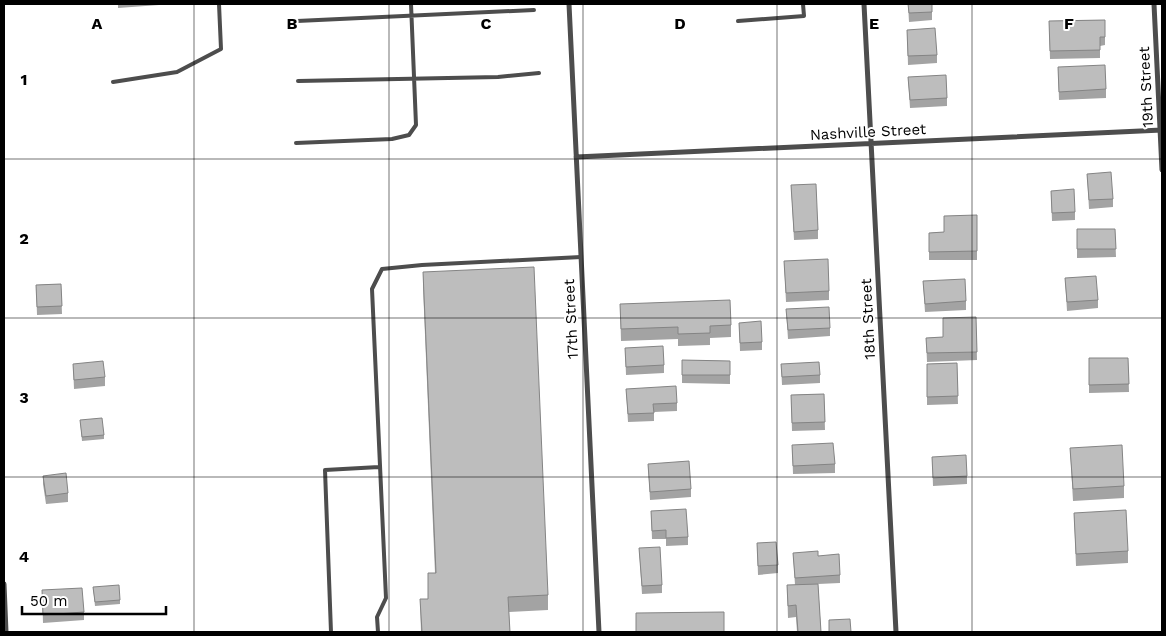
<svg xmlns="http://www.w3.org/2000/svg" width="1166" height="636" viewBox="0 0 1166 636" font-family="'Work Sans',sans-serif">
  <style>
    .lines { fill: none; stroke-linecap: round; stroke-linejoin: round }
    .lane { stroke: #4d4d4d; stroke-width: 4 }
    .street { stroke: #4d4d4d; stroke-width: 5 }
    .wall { fill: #a3a3a3 }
    .building { fill: #bdbdbd; stroke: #848484 }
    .grid { fill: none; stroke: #000; stroke-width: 1; stroke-opacity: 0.55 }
    .labels { text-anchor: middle; stroke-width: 4; stroke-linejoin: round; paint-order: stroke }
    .street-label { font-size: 15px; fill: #000; stroke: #fff }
    .grid-label { font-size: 16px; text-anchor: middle; font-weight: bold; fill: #000; stroke: #fff; stroke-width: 4; stroke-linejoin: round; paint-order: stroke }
  </style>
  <rect width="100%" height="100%" fill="#fff"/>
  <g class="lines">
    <path class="lane" d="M297 21 534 10
      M738 21 804 16 803 4
      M298 81 498 77 539 73
      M113 82 177 72 221 49 219 4
      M296 143 392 139 409 135 416 125 411 4
      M331 632 325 470 379 467
      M378 632 377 617 386 598 372 289 382 269 422 265 581 257"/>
    <path class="street" d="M569 4 599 632
      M864 4 896 632
      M1154 4 1162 170
      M576 157 1162 130
      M4 584 6 632"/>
  </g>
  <path class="wall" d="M118 4H159V5L118 8Z
    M908 4H932V20L909 22Z
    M1105 20V45L1100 46V58L1050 59 1049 21Z
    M907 30 937 55V63L908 65Z
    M1058 67 1106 89V98L1059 100Z
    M908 77 947 98V106L910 108Z
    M1087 174 1113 199V207L1089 209Z
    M791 185 818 230V239L794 240Z
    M1051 191 1075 212V220L1052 221Z
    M977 215V260H929V233L944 232Z
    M1077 229H1115L1116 257 1077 258Z
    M784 261 829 291V300L786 302Z
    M423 272 548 595V610L509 612 510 632H421L420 599H428V573H435L423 287Z
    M1065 278 1098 300V308L1067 311Z
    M923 281 966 301V310L925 312Z
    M61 284 62 314 37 315 36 285Z
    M620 304 731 325V337L710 338V345L678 346V339L621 341Z
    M786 309 830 328V336L788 339Z
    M976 317 977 360 927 362 926 338 943 337Z
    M739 323 762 342V350L740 351Z
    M625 348 664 365V373L626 375Z
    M1089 358H1128L1129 392 1089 393Z
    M682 360 730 361V384L682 383Z
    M957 363 958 404 927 405V364Z
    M73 364 105 377V386L74 389Z
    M781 364 820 375V383L782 385Z
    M626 389 677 403V411L654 412V421L628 422Z
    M824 394 825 430 792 431 791 395Z
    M80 420 104 435V439L82 441Z
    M792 445 835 464V473L793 474Z
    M1070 448 1124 486V498L1073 501Z
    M932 457 967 476V484L933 486Z
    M648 464 691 489V497L650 500Z
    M43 476 68 493V502L46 504 43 484Z
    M651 511 688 537V545L666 546V539H652Z
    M1074 513 1128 551V563L1076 566Z
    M757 543 778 565V573L758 575Z
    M639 548 662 585V593L642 594Z
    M793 553 818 556 840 575V583L818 584 821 632H797L796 617 788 618 787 585H795Z
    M93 587 120 600V604L95 606Z
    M42 590 84 612V620L43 623Z"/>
  <path class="building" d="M908 4H932V12L909 13Z
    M1105 20V37H1100V50L1050 51 1049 21Z
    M935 28 937 55 908 56 907 30Z
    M1105 65 1106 89 1059 92 1058 67Z
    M946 75 947 98 910 100 908 77Z
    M1111 172 1113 199 1089 200 1087 174Z
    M816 184 818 230 794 232 791 185Z
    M1074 189 1075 212 1052 213 1051 191Z
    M977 215V251L929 252V233L944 232V216Z
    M1077 229H1115L1116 249H1077Z
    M828 259 829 291 786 293 784 261Z
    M534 267 548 595 508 597 510 632H422L420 599H428V573H436L423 272Z
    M1096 276 1098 300 1067 302 1065 278Z
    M965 279 966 301 925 304 923 281Z
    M61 284 62 306 37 307 36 285Z
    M730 300 731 325 710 326V333L678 334V327L621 329 620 304Z
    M829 307 830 328 788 330 786 309Z
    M976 317 977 352 927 353 926 338 943 337V318Z
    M761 321 762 342 740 343 739 323Z
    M663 346 664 365 626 367 625 348Z
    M1089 358H1128L1129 384 1089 385Z
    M682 360 730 361V375H682Z
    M103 361 105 377 74 380 73 364Z
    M819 362 820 375 782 377 781 364Z
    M957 363 958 396 927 397V364Z
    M676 386 677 403 653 404 654 413 628 414 626 389Z
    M824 394 825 422 792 423 791 395Z
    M102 418 104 435 82 437 80 420Z
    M833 443 835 464 793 466 792 445Z
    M1122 445 1124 486 1073 489 1070 448Z
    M966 455 967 476 933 478 932 457Z
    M689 461 691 489 650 492 648 464Z
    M66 473 68 493 46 496 43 476Z
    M686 509 688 537 666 538V530L652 531 651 511Z
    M1126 510 1128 551 1076 554 1074 513Z
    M776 542 778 565 758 566 757 543Z
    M660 547 662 585 642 586 639 548Z
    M818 551V556L839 554 840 575 795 578 793 553Z
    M818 584 821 632H798L796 605 788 606 787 585Z
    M119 585 120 600 95 602 93 587Z
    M82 588 84 612 43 615 42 590Z
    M724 612V632H636V613Z
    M850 619 851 632H829V620Z"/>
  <path class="grid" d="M194 4V632M389 4V632M583 4V632M777 4V632M972 4V632M4 159H1162M4 318H1162M4 477H1162"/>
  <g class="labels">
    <g class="street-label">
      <text transform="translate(1146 87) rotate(-93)" y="5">19th Street</text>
      <text transform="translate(868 132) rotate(-3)" y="5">Nashville Street</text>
      <text transform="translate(571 319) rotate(-93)" y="5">17th Street</text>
      <text transform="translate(868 319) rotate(-93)" y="5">18th Street</text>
    </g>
  </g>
  <g class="grid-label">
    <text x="97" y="29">A</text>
    <text x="292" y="29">B</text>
    <text x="486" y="29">C</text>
    <text x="680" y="29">D</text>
    <text x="874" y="29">E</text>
    <text x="1069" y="29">F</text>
    <text x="24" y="85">1</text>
    <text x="24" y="244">2</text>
    <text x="24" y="403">3</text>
    <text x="24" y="562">4</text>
  </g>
  <rect width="1166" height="636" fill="none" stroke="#000000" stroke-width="10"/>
  <path d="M22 606v8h144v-8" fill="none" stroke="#000000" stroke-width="2.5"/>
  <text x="30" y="606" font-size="15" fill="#000000" stroke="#ffffff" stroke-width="4" paint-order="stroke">50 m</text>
</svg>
